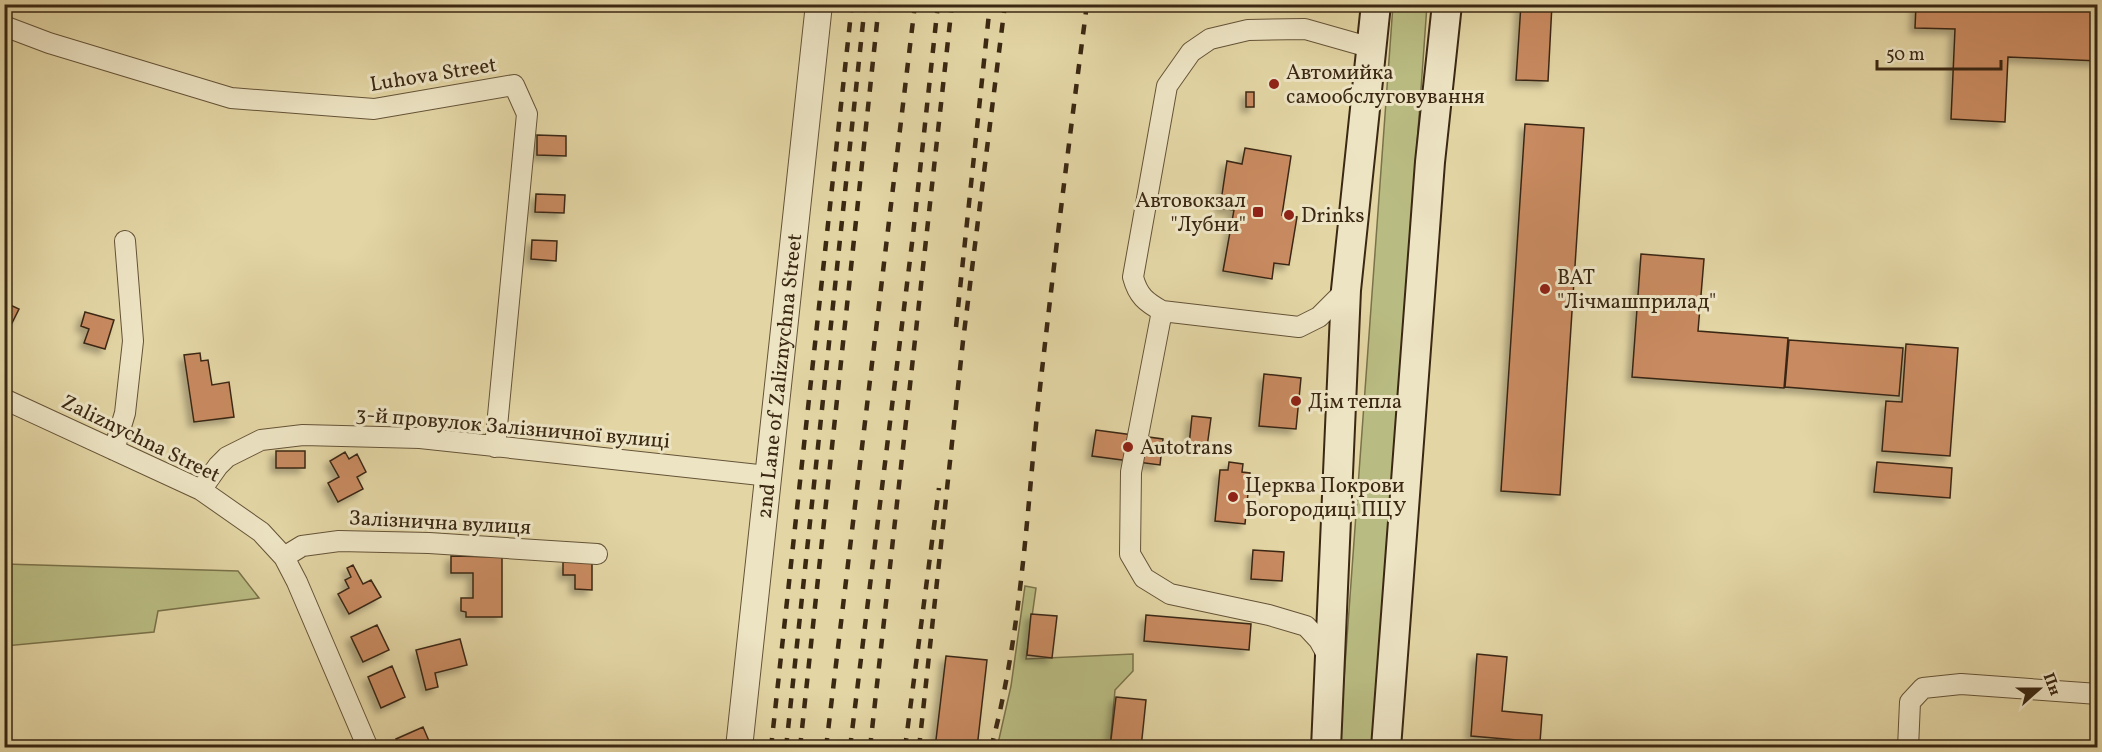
<svg xmlns="http://www.w3.org/2000/svg" width="2102" height="752" viewBox="0 0 2102 752" font-family="Vollkorn,serif">
  <style>
    .green { fill: #b9bc82; stroke: #7a724a; stroke-width: 1.5 }
    .building { fill: #c88a60; stroke: #3b2813; stroke-width: 1.5; filter: url(#shadow) }
    .lines { fill: none; stroke-linecap: round; stroke-linejoin: round }
    .minor-casing { stroke: #655337; stroke-width: 22 }
    .tertiary-casing { stroke: #655337; stroke-width: 28 }
    .secondary-casing { stroke: #3b2813; stroke-width: 32 }
    .minor { stroke: #ede4c4; stroke-width: 20 }
    .tertiary { stroke: #ede4c4; stroke-width: 26 }
    .secondary { stroke: #ede4c4; stroke-width: 28 }
    .rail { stroke: #3b2813; stroke-width: 4.5; stroke-dasharray: 10 10; stroke-linecap: butt }
    .poi-dot { fill: #8f2418; stroke: #ede4c4; stroke-width: 2 }
    .labels { text-anchor: middle; stroke-width: 6; stroke-linejoin: round; paint-order: stroke }
    .poi-label { font-size: 21px; fill: #3b2813; stroke: #ede4c4; text-anchor: start }
    .street-label { font-size: 21px; fill: #3b2813; stroke: #ede4c4 }
  </style>
  <defs>
    <filter id="shadow"><feDropShadow dx="-5" dy="5" stdDeviation="3" flood-color="#0004"/></filter>
  </defs>
  <rect width="100%" height="100%" fill="#e3d5a4"/>
  <filter id="stains"><feTurbulence type="fractalNoise" baseFrequency=".00333" numOctaves="4"/><feColorMatrix values="0 0 0 0 .2 0 0 0 0 .09 0 0 0 0 .02 0 0 0 .5 -.17"/></filter>
  <radialGradient id="worn" r=".72"><stop offset=".6" stop-color="#630" stop-opacity="0"/><stop offset="1" stop-color="#630" stop-opacity=".3"/></radialGradient>
  <path class="green" d="M1393 5H1427L1374 747 1339 748Z
    M5 564 238 571 259 598 158 611 154 632 5 646Z
    M1025 586 1036 588 1026 659 1133 654V671L1115 690 1110 747 997 748 1011 686Z"/>
  <path class="building" d="M1521 4H1552L1548 81 1516 80Z
    M1916 4H2098V61L2008 57 2005 122 1951 119 1955 29 1915 28Z
    M1246 92H1254V107H1246Z
    M1525 124 1584 128 1560 495 1501 491Z
    M537 135 566 136V156L537 155Z
    M1245 148 1291 156 1282 215 1297 217 1289 265 1274 263 1272 279 1223 271 1234 210 1220 208 1227 161 1242 164Z
    M536 194 565 195 564 213 535 212Z
    M532 240 557 241 556 261 531 259Z
    M1641 254 1704 259 1698 331 1788 338 1784 388 1632 377Z
    M4 302 19 309 4 339Z
    M85 312 114 320 105 349 84 343 89 329 81 326Z
    M1789 340 1903 348 1899 396 1785 387Z
    M1906 344 1958 348 1950 456 1882 451 1886 401 1902 402Z
    M200 353 201 361 208 360 212 385 229 382 234 417 194 422 184 355Z
    M1264 374 1301 378 1296 429 1259 426Z
    M1192 416 1211 418 1207 447 1189 445Z
    M1096 430 1163 439 1160 465 1092 456Z
    M276 451H305V468H276Z
    M345 452 349 459 357 454 366 472 357 477 363 489 338 502 328 483 339 477 330 461Z
    M1229 462 1243 464 1242 472 1250 473 1245 524 1215 521 1220 470H1228Z
    M1877 462 1952 468 1950 498 1874 492Z
    M1253 550 1284 552 1282 581 1251 579Z
    M451 556 502 557V617H466V612L461 611V598H473V573H451Z
    M563 562H592V590L575 589V575H563Z
    M353 565 363 584 371 580 381 597 349 614 338 594 349 588 345 580 351 577 347 568Z
    M1031 614 1057 616 1052 658 1027 655Z
    M1146 615 1251 624 1249 650 1144 641Z
    M377 625 389 650 363 662 351 637Z
    M460 639 467 665 435 673 438 687 426 690 416 650Z
    M1477 654 1507 657 1502 711 1542 715 1540 742 1471 736Z
    M946 656 987 660 977 748H935Z
    M392 666 405 697 381 708 368 677Z
    M1116 697 1146 700 1141 748H1110Z
    M423 727 432 748H400L396 739Z"/>
  <g class="lines">
    <defs>
      <path id="minor" d="M4 26 49 43 231 98 374 109 514 85 527 114 495 447
        M1346 290 1319 317 1299 327 1162 311C1146 302 1138 296 1133 277L1167 86 1191 52 1210 39 1248 30 1305 29 1372 48
        M1162 311 1131 472 1130 554 1144 578 1170 594 1269 615 1306 626 1319 640 1330 660
        M4 399 201 490 261 532 284 557 297 582 368 748
        M114 450 125 413 133 341 125 241
        M201 490 218 466 227 457 261 440 303 435 420 438 769 476
        M284 557 302 546 339 541 429 543 597 554
        M1908 748 1910 702 1923 688 1961 684 2098 694"/>
      <g id="tertiary">
        <path id="s1" d="M739 748 819 4"/>
      </g>
      <path id="secondary" d="M1326 748 1346 290 1376 4
        M1386 748 1430 162 1447 4"/>
    </defs>
    <use href="#minor" class="minor-casing"/>
    <use href="#tertiary" class="tertiary-casing"/>
    <use href="#secondary" class="secondary-casing"/>
    <use href="#minor" class="minor"/>
    <use href="#tertiary" class="tertiary"/>
    <use href="#secondary" class="secondary"/>
    <path class="rail" d="M956 327 990 4
      M771 748 852 4
      M786 748 865 4
      M800 748 879 4
      M826 748 915 4
      M850 748 913 235 938 4
      M870 748 952 4
      M905 748 939 488
      M919 748 963 341 1005 4
      M991 748C1020 639 1026 526 1037 415 1052 278 1069 141 1087 4"/>
  </g>
  <g class="poi-dot">
    <circle cx="1274" cy="84" r="6"/>
    <rect x="1252" y="206" width="12" height="12" rx="3"/>
    <circle cx="1289" cy="215" r="6"/>
    <circle cx="1545" cy="289" r="6"/>
    <circle cx="1296" cy="401" r="6"/>
    <circle cx="1128" cy="447" r="6"/>
    <circle cx="1233" cy="497" r="6"/>
  </g>
  <g class="labels">
    <g class="poi-label">
      <text x="1286" y="79">Автомийка<tspan x="1286" dy="24">самообслуговування</tspan></text>
      <text x="1246" y="207" text-anchor="end">Автовокзал<tspan x="1246" dy="24">"Лубни"</tspan></text>
      <text x="1301" y="222">Drinks</text>
      <text x="1557" y="284">ВАТ<tspan x="1557" dy="24">"Лічмашприлад"</tspan></text>
      <text x="1308" y="408">Дім тепла</text>
      <text x="1140" y="454">Autotrans</text>
      <text x="1245" y="492">Церква Покрови<tspan x="1245" dy="24">Богородиці ПЦУ</tspan></text>
    </g>
    <g class="street-label">
      <text transform="translate(433 74) rotate(-9)" y="7">Luhova Street</text>
      <text dy="7" stroke="none"><textPath href="#s1" startOffset="374">2nd Lane of Zaliznychna Street</textPath></text>
      <text transform="translate(513 427) rotate(5)" y="7">3-й провулок Залізничної вулиці</text>
      <text transform="translate(141 438) rotate(26)" y="7">Zaliznychna Street</text>
      <text transform="translate(440 522) rotate(3)" y="7">Залізнична вулиця</text>
    </g>
  </g>
  <rect width="2102" height="752" fill="none" stroke="#e3d5a4" stroke-width="24"/>
  <rect x="6" y="6" width="2090" height="740" fill="none" stroke="#3b2813" stroke-width="3"/>
  <rect x="12" y="12" width="2078" height="728" fill="none" stroke="#3b2813" stroke-width="1.5"/>
  <g transform="translate(2039 689) rotate(69)" stroke="#ede4c4" stroke-width="4.5" paint-order="stroke">
  <path d="M0-4.5L10 22L0 15L-10 22Z" fill="#3b2813"/>
  <text y="-9" font-size="16" font-weight="bold" text-anchor="middle" fill="#3b2813">Пн</text>
  </g>
  <path d="M1877 60v9h124v-9" fill="none" stroke="#3b2813" stroke-width="3"/>
  <text x="1886" y="60" font-size="18" fill="#3b2813" stroke="#ede4c4" stroke-width="4.5" paint-order="stroke">50 m</text>
  <rect width="100%" height="100%" filter="url(#stains)"/>
  <rect width="100%" height="100%" fill="url(#worn)"/>
</svg>
